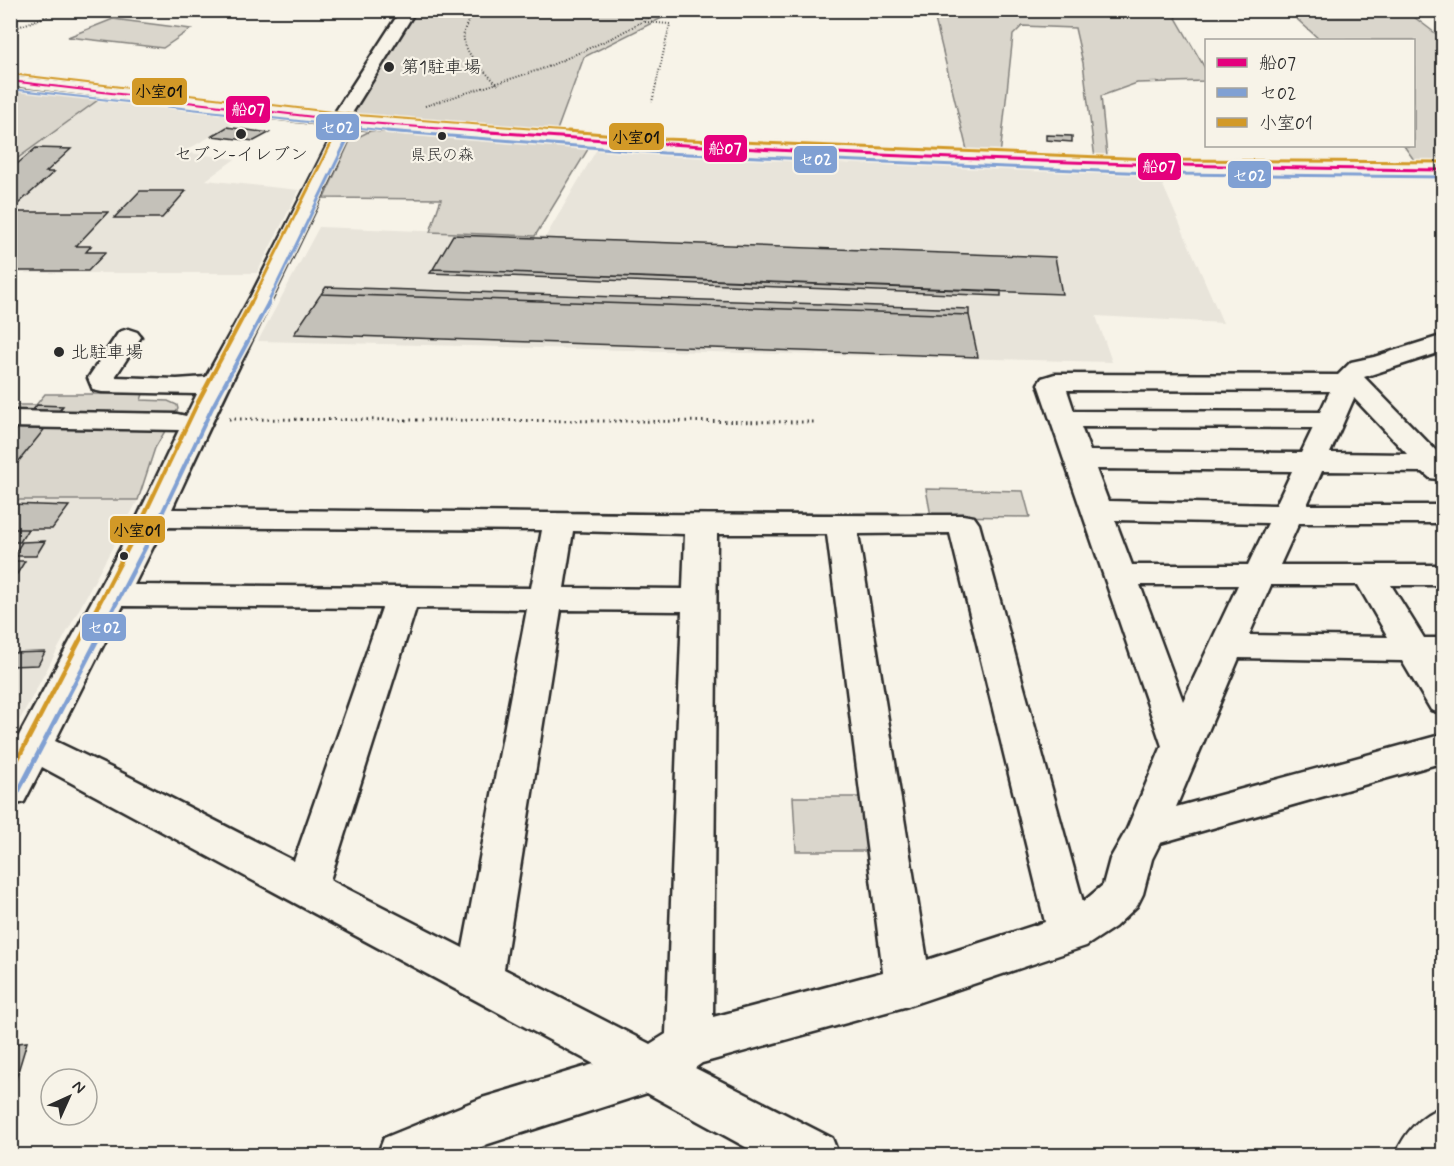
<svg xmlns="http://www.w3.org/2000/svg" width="1454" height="1166" viewBox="0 0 1454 1166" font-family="Mynerve,'Klee One',sans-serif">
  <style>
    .built { fill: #e8e4da }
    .green { fill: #dad6cc; stroke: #82807c; stroke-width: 1.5 }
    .building { fill: #c4c1b9; stroke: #2b2b2b; stroke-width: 1.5 }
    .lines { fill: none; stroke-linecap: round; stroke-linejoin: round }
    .minor-casing { stroke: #2b2b2b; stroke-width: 5 }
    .major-casing { stroke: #2b2b2b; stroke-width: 5 }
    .path-far1 { stroke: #2b2b2b; stroke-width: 2; stroke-dasharray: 1 2; stroke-linecap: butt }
    .path { stroke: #2b2b2b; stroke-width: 3; stroke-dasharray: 1.5 4; stroke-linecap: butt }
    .minor { fill: #f7f3e8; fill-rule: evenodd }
    .major { fill: #f7f3e8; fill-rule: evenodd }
    .bus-1-far1-casing { stroke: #f7f3e8; stroke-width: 4.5 }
    .bus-1-casing { stroke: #f7f3e8; stroke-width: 6 }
    .bus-2-far3-casing { stroke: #f7f3e8; stroke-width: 4.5 }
    .bus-2-far2-casing { stroke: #f7f3e8; stroke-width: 6 }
    .bus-2-far1-casing { stroke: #f7f3e8; stroke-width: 8 }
    .bus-2-casing { stroke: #f7f3e8; stroke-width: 9 }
    .bus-3-far3-casing { stroke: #f7f3e8; stroke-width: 4.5 }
    .bus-3-far2-casing { stroke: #f7f3e8; stroke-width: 6 }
    .bus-3-far1-casing { stroke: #f7f3e8; stroke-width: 8 }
    .bus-3-casing { stroke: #f7f3e8; stroke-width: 9 }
    .bus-1-far1 { stroke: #e5007d; stroke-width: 2 }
    .bus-1 { stroke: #e5007d; stroke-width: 3 }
    .bus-2-far3 { stroke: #80a0d3; stroke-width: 2 }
    .bus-2-far2 { stroke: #80a0d3; stroke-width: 3 }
    .bus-2-far1 { stroke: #80a0d3; stroke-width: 4 }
    .bus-2 { stroke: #80a0d3; stroke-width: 4.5 }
    .bus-3-far3 { stroke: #d29927; stroke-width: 2 }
    .bus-3-far2 { stroke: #d29927; stroke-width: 3 }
    .bus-3-far1 { stroke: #d29927; stroke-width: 4 }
    .bus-3 { stroke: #d29927; stroke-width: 4.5 }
    .poi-dot { fill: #2b2b2b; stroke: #f7f3e8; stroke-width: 2 }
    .labels { text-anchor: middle; stroke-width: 4.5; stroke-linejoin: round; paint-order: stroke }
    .far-bus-label { font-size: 16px; fill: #2b2b2b; stroke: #f7f3e8 }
    .far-poi-label { font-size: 18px; fill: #2b2b2b; stroke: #f7f3e8; text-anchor: start }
    .line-badge { stroke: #f7f3e8; stroke-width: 2 }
    .badge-label { font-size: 16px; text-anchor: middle; font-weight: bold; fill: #fff }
    .pale-badge-label { font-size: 16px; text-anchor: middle; font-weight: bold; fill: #111 }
  </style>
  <rect width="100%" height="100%" fill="#f7f3e8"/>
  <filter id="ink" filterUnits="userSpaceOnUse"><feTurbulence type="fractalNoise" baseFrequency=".0167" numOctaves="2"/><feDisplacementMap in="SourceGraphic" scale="12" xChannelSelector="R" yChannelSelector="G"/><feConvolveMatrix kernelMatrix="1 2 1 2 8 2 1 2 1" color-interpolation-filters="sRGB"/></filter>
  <g filter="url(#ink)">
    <path class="built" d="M98 100 245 117 183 152 235 159 206 180 299 190 257 273H11L10 163Z
      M597 149 1158 174 1223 323 1096 316 1112 362 258 341 319 227 546 236Z
      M11 500H138L11 736Z"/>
    <path class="green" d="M414 11H670L668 15 584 57 556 133 351 116 349 114Z
      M933 11H1172L1206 70V81L1137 83 1101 96 1107 156 1095 159 1083 63 1075 28 1022 26 1013 35 1000 156 968 154Z
      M1288 11H1406L1443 39V166L1419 167 1404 146H1414V40H1320Z
      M113 19 191 29 163 48 68 37Z
      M11 88 98 100 11 163Z
      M372 130H387L590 146 535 236 430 232 441 199 324 198 350 141Z
      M45 394H143L141 400 168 401 177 405 178 409 155 448 138 500H11L10 405H36Z
      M926 489 1023 491 1030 517 931 516Z
      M793 797H866L871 851H796Z"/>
    <path class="building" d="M227 127 269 133 254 141 212 136Z
      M1046 135 1072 136V142L1046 140Z
      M36 148 71 149 46 172H54L10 211V170Z
      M140 191H186L162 218H114Z
      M10 212H108L76 246H91L86 252H106L88 271H10Z
      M453 235 1055 257 1062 294 433 269Z
      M433 269 1001 291V296L430 273Z
      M326 287 969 309V315L321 294Z
      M321 294 969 315 978 357 294 334Z
      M37 405 63 406 10 472V430H16Z
      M10 504 69 506 52 529H10Z
      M10 529H28L20 542H10Z
      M45 541 36 556H13L22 542Z
      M13 561H25L17 574H10Z
      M45 652 38 665 10 666V653Z
      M27 1042 10 1098V1044Z"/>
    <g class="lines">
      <defs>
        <path id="minor" d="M401 10H416L349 118H363L365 122 348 140C290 264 228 385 172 509 436 511 700 516 963 515L974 517 979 524 1083 902 1103 885 1110 859 1127 829 1162 746 1038 384 1042 378 1055 374 1338 375 1351 362 1374 357 1444 335V351L1364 377 1444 459V480L1430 478 1423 472 1322 471 1307 505H1444V523H1299L1280 565H1444V585H1391L1424 638H1444V662H1438L1444 670V714L1431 710 1402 661 1239 658 1176 807 1444 734V762L1160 843 1152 859 1143 894 1137 906 1115 927 1086 946 908 1006 702 1063 695 1068 832 1138 839 1156H762L647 1093 488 1144 462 1156H377L384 1138 482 1098 594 1064 42 767 24 802 10 806V752L137 518 179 430 10 427V411L177 414 186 416 197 394 102 392 93 390 88 378 119 332 128 329 137 332 141 337 115 377 177 379 206 377 251 296 331 138 343 125 333 124 330 120ZM1067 390 1330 391 1320 412 1074 411ZM1354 398 1407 454 1330 453ZM1081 427 1313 428 1301 453 1090 451ZM1096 469 1292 471 1276 505 1108 501ZM1115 520 1268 523 1248 565H1132ZM163 527 542 530 531 588 134 585ZM573 531 685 534 683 589 564 588ZM950 533 1045 922 927 960 858 534ZM717 534H827L883 972 713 1017ZM1140 585H1238L1183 701ZM1271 585H1358L1388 637 1249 635ZM123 606 382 608 294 861 124 774 55 741ZM416 608 527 609 463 948 330 880ZM561 610 682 611 666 1034 650 1044 504 969Z
          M1444 1106V1156H1395C1405 1132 1420 1115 1444 1106Z"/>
        <path id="major" d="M10 76 356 116 665 140 1174 161 1444 164V176L1174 173 665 152 356 128 10 86Z"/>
      </defs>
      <use href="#minor" class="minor-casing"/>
      <use href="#major" class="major-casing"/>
      <path class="path-far1" d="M476 10C473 15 468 20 466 26 455 48 485 71 498 85
        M645 22 670 24 652 102
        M10 30 63 10
        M425 106 545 68 614 37 663 10"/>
      <path class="path" d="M229 419 815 422"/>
      <use href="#minor" class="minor"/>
      <use href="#major" class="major"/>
      <defs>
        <path id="bus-1-far1" d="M10 81 356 122 497 133"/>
        <path id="bus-1" d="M478 131C799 156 1122 166 1444 170"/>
        <path id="bus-2-far3" d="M10 89 406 133
          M355 133 361 127"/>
        <path id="bus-2-far2" d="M387 131 664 153 1174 174 1444 177
          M268 303 346 142 357 131"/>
        <path id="bus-2-far1" d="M158 522 212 408 269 302"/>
        <path id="bus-2" d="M17 794 159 521"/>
        <path id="bus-3-far3" d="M11 74 357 115 587 133
          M335 133 351 117"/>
        <path id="bus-3-far2" d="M568 131 665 139 1174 160 1444 162
          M251 303 337 131"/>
        <path id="bus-3-far1" d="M141 522 198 402 251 302"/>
        <path id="bus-3" d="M10 774 142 521"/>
      </defs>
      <use href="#bus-1-far1" class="bus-1-far1-casing"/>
      <use href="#bus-1" class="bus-1-casing"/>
      <use href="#bus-2-far3" class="bus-2-far3-casing"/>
      <use href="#bus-2-far2" class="bus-2-far2-casing"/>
      <use href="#bus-2-far1" class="bus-2-far1-casing"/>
      <use href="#bus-2" class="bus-2-casing"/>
      <use href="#bus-3-far3" class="bus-3-far3-casing"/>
      <use href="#bus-3-far2" class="bus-3-far2-casing"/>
      <use href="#bus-3-far1" class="bus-3-far1-casing"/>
      <use href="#bus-3" class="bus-3-casing"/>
      <use href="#bus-1-far1" class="bus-1-far1"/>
      <use href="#bus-1" class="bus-1"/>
      <use href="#bus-2-far3" class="bus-2-far3"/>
      <use href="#bus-2-far2" class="bus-2-far2"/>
      <use href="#bus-2-far1" class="bus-2-far1"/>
      <use href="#bus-2" class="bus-2"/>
      <use href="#bus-3-far3" class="bus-3-far3"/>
      <use href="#bus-3-far2" class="bus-3-far2"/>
      <use href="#bus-3-far1" class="bus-3-far1"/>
      <use href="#bus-3" class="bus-3"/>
    </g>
  </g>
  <g class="poi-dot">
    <circle cx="389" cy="67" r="6"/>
    <circle cx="241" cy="134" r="6"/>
    <circle cx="442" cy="136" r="5"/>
    <circle cx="59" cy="352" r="6"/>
    <circle cx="124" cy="556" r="5"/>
  </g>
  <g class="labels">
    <g class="far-bus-label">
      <text x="442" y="160">県民の森</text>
    </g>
    <g class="far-poi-label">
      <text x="401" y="73">第1駐車場</text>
      <text x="241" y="160" text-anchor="middle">セブン-イレブン</text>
      <text x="71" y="358">北駐車場</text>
    </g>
  </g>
  <g class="line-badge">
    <rect x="131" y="77" width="57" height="29" rx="6" fill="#d29927"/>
    <rect x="225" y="95" width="46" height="29" rx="6" fill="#e5007d"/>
    <rect x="315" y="113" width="45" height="28" rx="6" fill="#80a0d3"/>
    <rect x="608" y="122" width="57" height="29" rx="6" fill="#d29927"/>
    <rect x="703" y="134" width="45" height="29" rx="6" fill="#e5007d"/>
    <rect x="793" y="145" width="45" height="29" rx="6" fill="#80a0d3"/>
    <rect x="1137" y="152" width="45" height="29" rx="6" fill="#e5007d"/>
    <rect x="1227" y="160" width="45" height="29" rx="6" fill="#80a0d3"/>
    <rect x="109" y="515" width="57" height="29" rx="6" fill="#d29927"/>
    <rect x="81" y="613" width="46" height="29" rx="6" fill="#80a0d3"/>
  </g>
  <g class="badge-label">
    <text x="248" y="115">船07</text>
    <text x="337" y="133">セ02</text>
    <text x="725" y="154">船07</text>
    <text x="815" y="165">セ02</text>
    <text x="1159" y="172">船07</text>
    <text x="1249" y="181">セ02</text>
    <text x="104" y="633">セ02</text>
  </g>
  <g class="pale-badge-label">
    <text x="159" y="97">小室01</text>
    <text x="636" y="143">小室01</text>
    <text x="137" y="536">小室01</text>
  </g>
  <rect width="1454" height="1166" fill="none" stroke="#f7f3e8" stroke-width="36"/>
  <rect x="18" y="18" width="1418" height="1130" fill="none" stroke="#2b2b2b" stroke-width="2" filter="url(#ink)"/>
  <rect x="1205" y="39" width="210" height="108" fill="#f7f3e8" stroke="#a5a39c" stroke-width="1.5"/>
  <rect x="1217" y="58" width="30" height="9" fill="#e5007d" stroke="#a5a39c" stroke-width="1.5"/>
  <text x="1259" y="69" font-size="18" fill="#2b2b2b">船07</text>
  <rect x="1217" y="88" width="30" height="9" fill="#80a0d3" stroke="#a5a39c" stroke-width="1.5"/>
  <text x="1259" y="99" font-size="18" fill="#2b2b2b">セ02</text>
  <rect x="1217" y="118" width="30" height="9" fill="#d29927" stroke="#a5a39c" stroke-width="1.5"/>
  <text x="1259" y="129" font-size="18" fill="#2b2b2b">小室01</text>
  <g transform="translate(69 1097) rotate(45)"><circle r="28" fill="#f7f3e8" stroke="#a5a39c" stroke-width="1.5"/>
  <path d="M0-4.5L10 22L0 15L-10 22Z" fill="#2b2b2b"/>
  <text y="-9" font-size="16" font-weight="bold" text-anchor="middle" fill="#2b2b2b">N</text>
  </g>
</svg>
